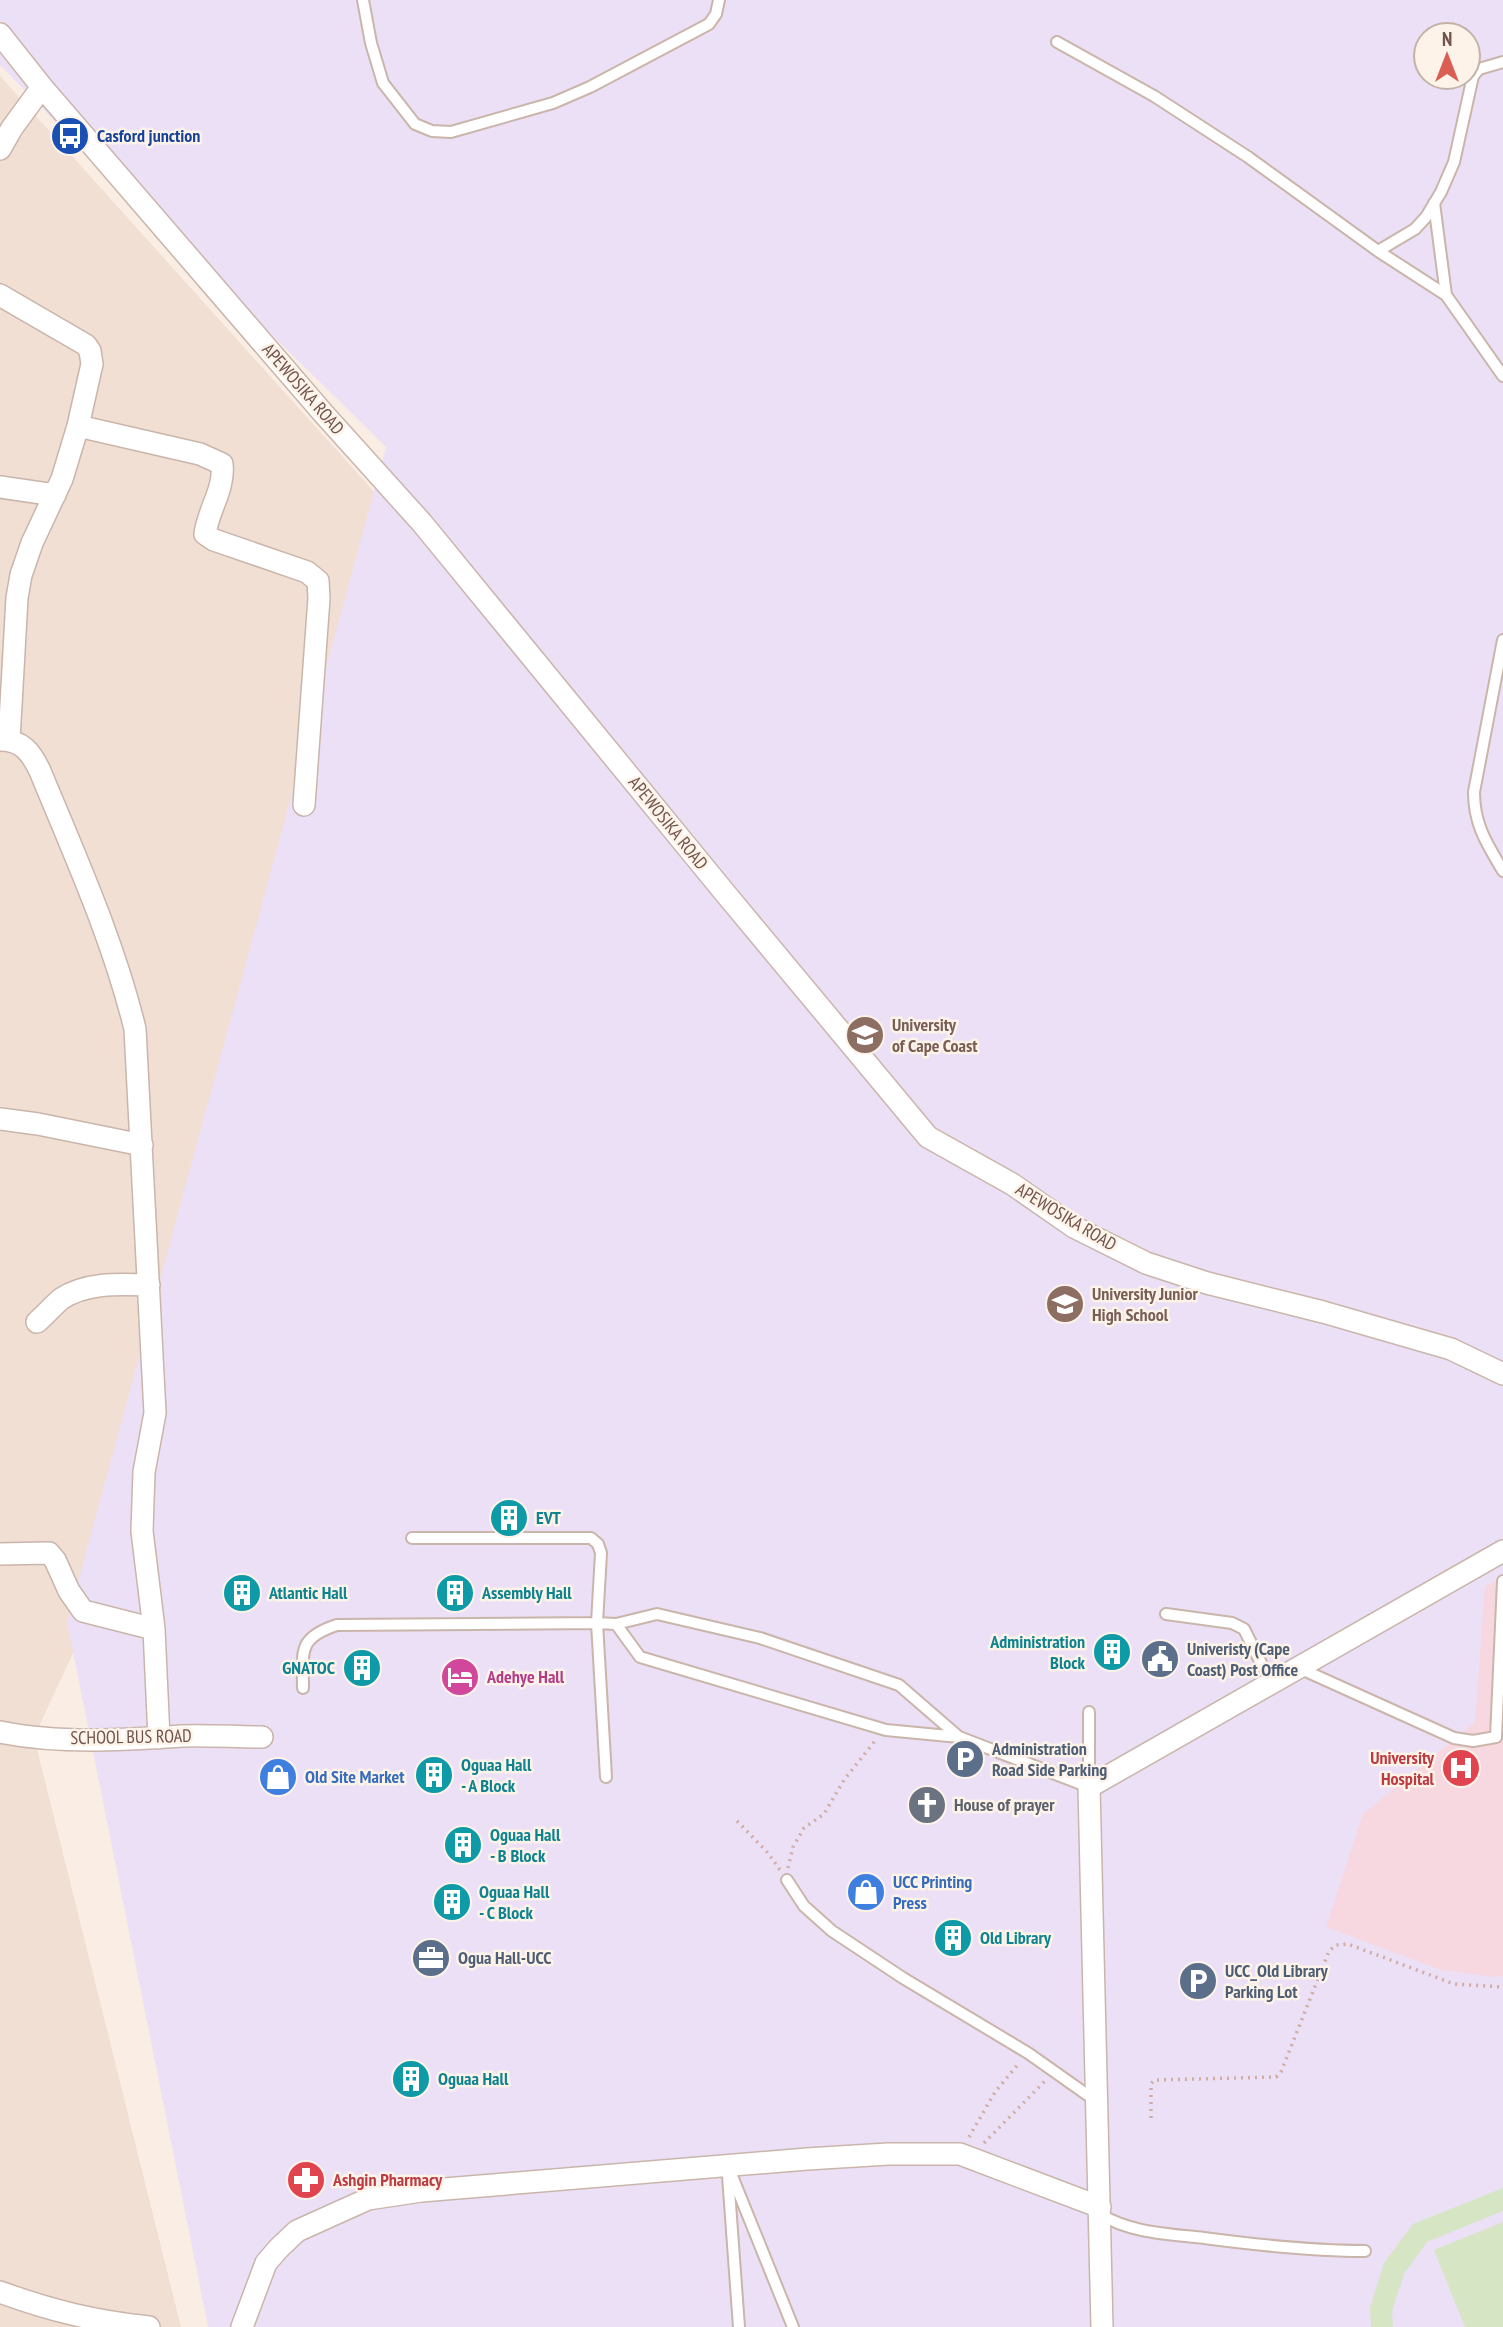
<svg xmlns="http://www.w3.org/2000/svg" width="1503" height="2327" viewBox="0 0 1503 2327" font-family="'PT Sans Narrow',sans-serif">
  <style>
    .residential { fill: #f1dfd3 }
    .education { fill: #ebe0f6; fill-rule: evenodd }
    .medical { fill: #f7d8e0 }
    .green { fill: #d6e6c4 }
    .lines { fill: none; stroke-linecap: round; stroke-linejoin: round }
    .service-casing { stroke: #cab5ab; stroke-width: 14 }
    .minor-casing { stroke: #cab5ab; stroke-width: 24 }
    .path { stroke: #d1ada1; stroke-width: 3.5; stroke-dasharray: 2 5; stroke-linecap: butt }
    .service { stroke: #fff; stroke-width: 10 }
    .minor { stroke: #fff; stroke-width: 21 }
    .labels { text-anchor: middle; stroke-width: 5; stroke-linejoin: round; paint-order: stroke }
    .transit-label { font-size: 18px; font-weight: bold; fill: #164399; stroke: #fdf3e9; text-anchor: start }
    .street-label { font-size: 18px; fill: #70544c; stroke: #fdf3e9 }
    .education-label { font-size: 18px; font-weight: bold; fill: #785e54; stroke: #fdf3e9; text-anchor: start }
    .culture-label { font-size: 18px; font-weight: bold; fill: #0d838f; stroke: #fdf3e9; text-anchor: start }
    .service-label { font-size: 18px; font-weight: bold; fill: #4e5e75; stroke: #fdf3e9; text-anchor: start }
    .hotel-label { font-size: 18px; font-weight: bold; fill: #b23c85; stroke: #fdf3e9; text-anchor: start }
    .health-label { font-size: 18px; font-weight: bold; fill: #be3a42; stroke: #fdf3e9; text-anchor: end }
    .shop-label { font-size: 18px; font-weight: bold; fill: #366cbe; stroke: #fdf3e9; text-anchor: start }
    .worship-label { font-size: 18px; font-weight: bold; fill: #5b616d; stroke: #fdf3e9; text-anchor: start }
  </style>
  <rect width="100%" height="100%" fill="#faeee4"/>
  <path class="residential" d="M0 76 387 506 260 1253 34 1737 181 2327H0Z"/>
  <path class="education" d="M0 0H1503V2327H208L67 1622 386 447 72 139 0 65ZM1426 35H1468V77H1426Z"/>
  <path class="medical" d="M1503 1577V1976L1494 1977 1441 1970 1326 1927 1363 1814 1475 1722 1485 1586Z"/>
  <path class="green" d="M1503 2188V2211L1427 2242 1404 2274 1392 2311 1393 2327H1371L1370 2308 1384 2263 1413 2224Z
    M1503 2222V2327H1465L1434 2250Z"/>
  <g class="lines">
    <defs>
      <path id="service" d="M363 0 371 43 383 83 415 124 432 131 451 132 553 103 590 87 709 24 716 14 719 0
        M1057 42 1154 96 1248 157 1378 251 1446 295 1503 376
        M1434 203 1446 295
        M1378 251 1415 229 1426 217 1441 192 1454 162 1473 76 1479 69 1503 62
        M1503 640 1474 792C1474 825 1487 844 1503 871
        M412 1538H591L598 1544 601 1553 597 1623 616 1624 657 1614 760 1638 899 1685 959 1737
        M1166 1614 1232 1623 1244 1629 1271 1683
        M616 1624 640 1657 886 1730 959 1737 1089 1787V1712
        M1299 1668 1454 1738 1473 1741 1496 1737 1503 1581
        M303 1688C303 1652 297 1638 337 1625L597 1623 606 1777
        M787 1880 804 1906 832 1931 903 1978 1028 2053 1096 2101
        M728 2166 793 2327
        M728 2176 739 2327
        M1100 2214C1130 2233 1169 2234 1204 2238 1257 2245 1311 2251 1365 2251"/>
      <path id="minor" d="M0 34 42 87 323 413 422 523 725 893 928 1137 1012 1184 1074 1227 1146 1263 1207 1283 1323 1312 1451 1349 1503 1374
        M0 149 12 128 42 87
        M0 295 86 345 90 351 92 364 78 426 62 479 32 543 21 575 17 598 9 740
        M78 426 200 454 222 464C225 489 208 510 205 534L214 540 307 572 318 581 319 598 304 805
        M0 487 55 495
        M0 740C22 740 31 752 40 771 75 856 113 939 135 1029L155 1413 144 1472 142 1531 154 1629 159 1738
        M0 1119 38 1124 142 1145
        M37 1322C45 1315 53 1306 61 1299 86 1282 120 1284 149 1285
        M0 1554 49 1553 55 1560 69 1591 83 1611 154 1629
        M0 1732C59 1744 122 1740 182 1736 208 1735 235 1737 262 1737
        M0 2292C52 2311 94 2321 149 2327
        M242 2327 266 2263 279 2248 297 2231 368 2199 421 2191 807 2159 888 2154H960L1100 2207
        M1102 2327 1089 1787 1503 1551"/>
    </defs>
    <use href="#service" class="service-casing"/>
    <use href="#minor" class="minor-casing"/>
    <path class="path" d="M737 1821 768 1853 780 1870
      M788 1868 793 1847 804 1828 824 1814 844 1780 875 1741
      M1151 2118V2084L1154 2080 1276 2077 1281 2072 1329 1951 1336 1945 1348 1944 1454 1984 1503 1987
      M969 2137 995 2092 1020 2062
      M984 2143 1045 2081"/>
    <use href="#service" class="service"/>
    <use href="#minor" class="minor"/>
  </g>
  <defs>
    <symbol id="bus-disc" viewBox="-11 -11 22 22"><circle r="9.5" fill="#1a4fb4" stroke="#fdf3e9"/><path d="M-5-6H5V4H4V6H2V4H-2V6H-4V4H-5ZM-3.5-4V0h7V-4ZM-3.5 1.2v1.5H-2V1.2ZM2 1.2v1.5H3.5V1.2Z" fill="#fff"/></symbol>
    <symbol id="university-disc" viewBox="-11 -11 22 22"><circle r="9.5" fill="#8d6e63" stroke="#fdf3e9"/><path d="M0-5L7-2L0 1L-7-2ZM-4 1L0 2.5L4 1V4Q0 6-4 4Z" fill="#fff"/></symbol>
    <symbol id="school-disc" viewBox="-11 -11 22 22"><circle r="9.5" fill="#8d6e63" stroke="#fdf3e9"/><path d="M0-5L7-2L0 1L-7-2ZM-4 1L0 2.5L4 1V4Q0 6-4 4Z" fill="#fff"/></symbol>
    <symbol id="building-disc" viewBox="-11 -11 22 22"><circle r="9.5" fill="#0f9aa8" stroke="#fdf3e9"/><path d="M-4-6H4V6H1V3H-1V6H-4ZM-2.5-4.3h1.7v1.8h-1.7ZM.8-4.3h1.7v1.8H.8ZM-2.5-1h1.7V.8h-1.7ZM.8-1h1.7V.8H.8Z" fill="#fff"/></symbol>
    <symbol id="civic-disc" viewBox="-11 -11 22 22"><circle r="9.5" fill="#5c6f8a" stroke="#fdf3e9"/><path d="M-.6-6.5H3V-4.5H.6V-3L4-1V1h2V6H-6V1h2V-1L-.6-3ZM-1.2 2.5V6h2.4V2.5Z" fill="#fff"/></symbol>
    <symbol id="hotel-disc" viewBox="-11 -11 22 22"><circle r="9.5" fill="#d1479c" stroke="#fdf3e9"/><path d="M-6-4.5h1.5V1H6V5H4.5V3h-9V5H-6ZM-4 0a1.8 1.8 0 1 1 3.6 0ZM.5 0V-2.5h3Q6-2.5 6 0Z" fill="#fff"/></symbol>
    <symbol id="parking-disc" viewBox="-11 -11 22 22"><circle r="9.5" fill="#5c6f8a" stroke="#fdf3e9"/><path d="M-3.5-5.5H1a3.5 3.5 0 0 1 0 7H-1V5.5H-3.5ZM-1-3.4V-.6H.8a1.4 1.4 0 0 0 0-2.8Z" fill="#fff"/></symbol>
    <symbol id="hospital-disc" viewBox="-11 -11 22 22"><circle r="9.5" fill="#e0444e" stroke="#fdf3e9"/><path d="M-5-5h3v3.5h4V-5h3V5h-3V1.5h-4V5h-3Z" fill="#fff"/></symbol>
    <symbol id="shop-disc" viewBox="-11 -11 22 22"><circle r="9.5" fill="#3f7fe0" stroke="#fdf3e9"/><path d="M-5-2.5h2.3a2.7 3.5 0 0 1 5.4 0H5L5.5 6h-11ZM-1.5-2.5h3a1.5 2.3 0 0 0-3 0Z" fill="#fff"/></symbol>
    <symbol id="church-disc" viewBox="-11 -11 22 22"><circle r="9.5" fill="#6b7280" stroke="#fdf3e9"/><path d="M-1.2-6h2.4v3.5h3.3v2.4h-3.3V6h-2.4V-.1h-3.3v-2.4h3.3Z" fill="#fff"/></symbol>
    <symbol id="office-disc" viewBox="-11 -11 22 22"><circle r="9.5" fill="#5c6f8a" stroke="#fdf3e9"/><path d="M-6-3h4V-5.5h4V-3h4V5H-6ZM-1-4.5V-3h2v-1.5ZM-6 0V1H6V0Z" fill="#fff"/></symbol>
    <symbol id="pharmacy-disc" viewBox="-11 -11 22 22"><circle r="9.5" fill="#e0444e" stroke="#fdf3e9"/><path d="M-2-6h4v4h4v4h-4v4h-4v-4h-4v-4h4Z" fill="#fff"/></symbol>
  </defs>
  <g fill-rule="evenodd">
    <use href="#bus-disc" x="48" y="114" width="44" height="44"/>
    <use href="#university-disc" x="843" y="1013" width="44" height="44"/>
    <use href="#school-disc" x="1043" y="1282" width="44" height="44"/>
    <use href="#building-disc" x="487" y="1496" width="44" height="44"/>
    <use href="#building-disc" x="220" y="1571" width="44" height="44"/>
    <use href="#building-disc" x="433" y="1571" width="44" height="44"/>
    <use href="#building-disc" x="1090" y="1630" width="44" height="44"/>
    <use href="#civic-disc" x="1138" y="1637" width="44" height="44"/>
    <use href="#building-disc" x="340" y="1646" width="44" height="44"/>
    <use href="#hotel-disc" x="438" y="1655" width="44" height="44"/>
    <use href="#parking-disc" x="943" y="1737" width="44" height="44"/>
    <use href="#hospital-disc" x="1439" y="1746" width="44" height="44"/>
    <use href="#building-disc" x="412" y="1753" width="44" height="44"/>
    <use href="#shop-disc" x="256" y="1755" width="44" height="44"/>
    <use href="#church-disc" x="905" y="1783" width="44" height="44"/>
    <use href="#building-disc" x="441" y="1823" width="44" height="44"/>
    <use href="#shop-disc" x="844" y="1870" width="44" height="44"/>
    <use href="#building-disc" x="430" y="1880" width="44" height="44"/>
    <use href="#building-disc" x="931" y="1916" width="44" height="44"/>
    <use href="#office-disc" x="409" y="1936" width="44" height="44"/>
    <use href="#parking-disc" x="1176" y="1959" width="44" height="44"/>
    <use href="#building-disc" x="389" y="2057" width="44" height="44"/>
    <use href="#pharmacy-disc" x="284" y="2158" width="44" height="44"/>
  </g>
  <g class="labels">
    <g class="transit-label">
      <text x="97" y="142">Casford junction</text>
    </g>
    <g class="street-label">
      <text transform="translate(303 389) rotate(49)" y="6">APEWOSIKA ROAD</text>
      <text transform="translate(668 823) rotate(51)" y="6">APEWOSIKA ROAD</text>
      <text transform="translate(1066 1217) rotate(31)" y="6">APEWOSIKA ROAD</text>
      <text transform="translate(131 1737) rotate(-1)" y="6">SCHOOL BUS ROAD</text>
    </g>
    <g class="education-label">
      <text x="892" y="1031">University<tspan x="892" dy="21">of Cape Coast</tspan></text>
      <text x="1092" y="1300">University Junior<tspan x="1092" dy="21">High School</tspan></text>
    </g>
    <g class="culture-label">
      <text x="536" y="1524">EVT</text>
      <text x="269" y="1599">Atlantic Hall</text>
      <text x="482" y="1599">Assembly Hall</text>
      <text x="1085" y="1648" text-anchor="end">Administration<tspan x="1085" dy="21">Block</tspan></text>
      <text x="335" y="1674" text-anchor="end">GNATOC</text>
      <text x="461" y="1771">Oguaa Hall<tspan x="461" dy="21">- A Block</tspan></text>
      <text x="490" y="1841">Oguaa Hall<tspan x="490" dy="21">- B Block</tspan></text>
      <text x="479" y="1898">Oguaa Hall<tspan x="479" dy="21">- C Block</tspan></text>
      <text x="980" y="1944">Old Library</text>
      <text x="438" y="2085">Oguaa Hall</text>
    </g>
    <g class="service-label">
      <text x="1187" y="1655">Univeristy (Cape<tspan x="1187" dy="21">Coast) Post Office</tspan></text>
      <text x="992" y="1755">Administration<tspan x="992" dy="21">Road Side Parking</tspan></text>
      <text x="458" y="1964">Ogua Hall-UCC</text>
      <text x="1225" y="1977">UCC_Old Library<tspan x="1225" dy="21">Parking Lot</tspan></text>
    </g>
    <g class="hotel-label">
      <text x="487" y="1683">Adehye Hall</text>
    </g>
    <g class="health-label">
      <text x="1434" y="1764">University<tspan x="1434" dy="21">Hospital</tspan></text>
      <text x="333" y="2186" text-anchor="start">Ashgin Pharmacy</text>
    </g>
    <g class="shop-label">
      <text x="305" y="1783">Old Site Market</text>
      <text x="893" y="1888">UCC Printing<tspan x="893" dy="21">Press</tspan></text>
    </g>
    <g class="worship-label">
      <text x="954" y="1811">House of prayer</text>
    </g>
  </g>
  <g transform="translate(1447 56)"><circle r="33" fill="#fdf3e9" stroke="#c5b3aa" stroke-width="2"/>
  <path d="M0-5L12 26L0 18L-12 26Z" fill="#da5e53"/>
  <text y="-10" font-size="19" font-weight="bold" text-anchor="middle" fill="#70544c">N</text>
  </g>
</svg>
